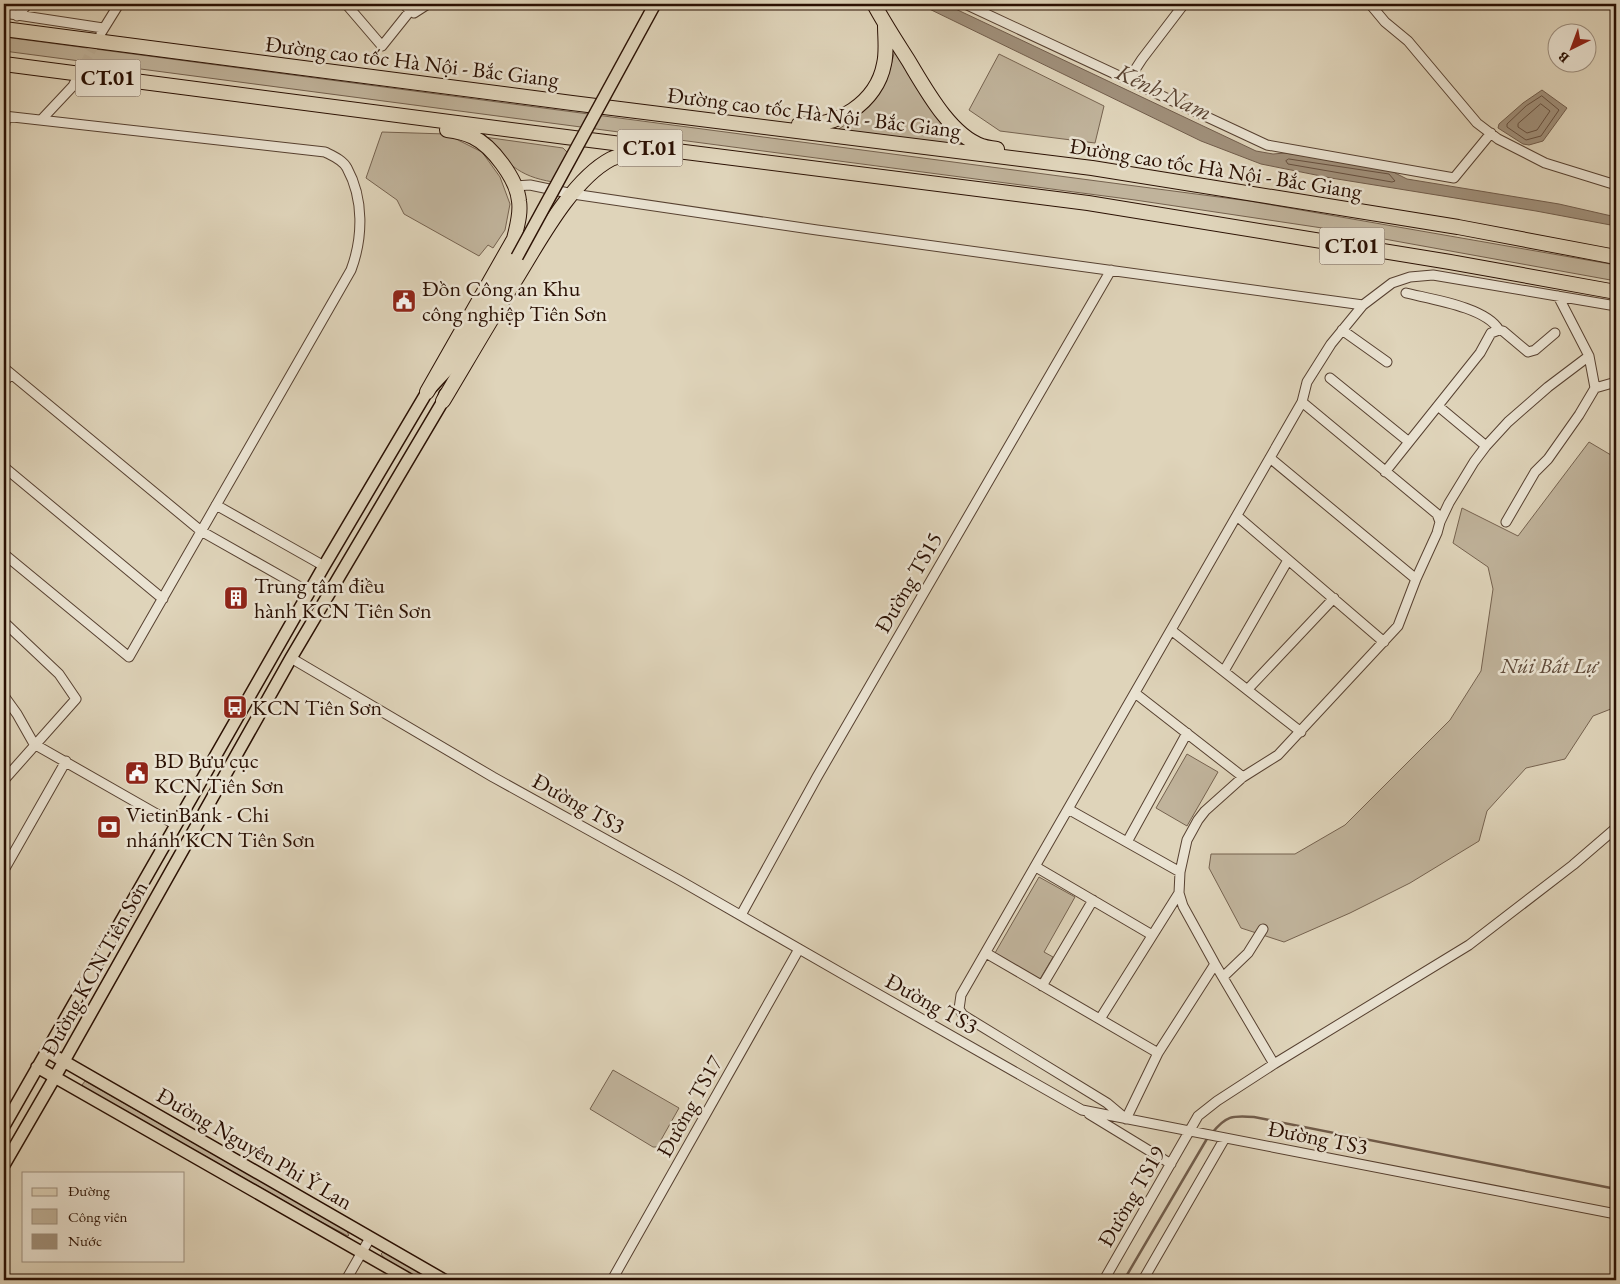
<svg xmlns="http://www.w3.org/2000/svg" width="1620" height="1284" viewBox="0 0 1620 1284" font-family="'EB Garamond',serif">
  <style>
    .green { fill: #c0b39b; stroke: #75624f }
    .water { fill: #a1917c; stroke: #715d4c }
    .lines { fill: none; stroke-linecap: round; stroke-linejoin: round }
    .shore { stroke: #665040; stroke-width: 1 }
    .stream { stroke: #715d4c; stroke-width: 2.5 }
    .minor-tunnel { stroke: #bbad95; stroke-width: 9; stroke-dasharray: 9 4.5; stroke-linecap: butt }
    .minor-casing { stroke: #574131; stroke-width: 11 }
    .major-casing { stroke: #2a1003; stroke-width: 14 }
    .highway-casing { stroke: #2a1003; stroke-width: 16 }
    .minor { stroke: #eae3d2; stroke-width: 9 }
    .major { stroke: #dfd4ba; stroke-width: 11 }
    .highway { stroke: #dfd4ba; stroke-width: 14 }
    .major-bridge-casing { stroke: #2a1003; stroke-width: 14; stroke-linecap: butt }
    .major-bridge { stroke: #dfd4ba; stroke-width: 11 }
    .labels { text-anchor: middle; stroke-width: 5; stroke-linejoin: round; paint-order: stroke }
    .shield { fill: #eae3d2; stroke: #644f41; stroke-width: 1 }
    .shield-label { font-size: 21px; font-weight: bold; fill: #2a1003 }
    .street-label { font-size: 22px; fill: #2a1003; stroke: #eae3d2 }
    .poi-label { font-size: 22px; fill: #2a1003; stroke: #eae3d2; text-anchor: start }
    .park-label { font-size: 22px; font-style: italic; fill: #5e4938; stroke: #eae3d2 }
    .water-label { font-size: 24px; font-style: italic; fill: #5a4433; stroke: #eae3d2 }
  </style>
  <rect width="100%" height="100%" fill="#dfd4ba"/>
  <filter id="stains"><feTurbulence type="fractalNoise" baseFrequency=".004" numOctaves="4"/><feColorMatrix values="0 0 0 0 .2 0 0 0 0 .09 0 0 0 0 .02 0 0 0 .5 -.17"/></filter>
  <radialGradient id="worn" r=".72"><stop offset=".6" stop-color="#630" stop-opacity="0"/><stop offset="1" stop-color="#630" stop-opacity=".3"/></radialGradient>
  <path class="green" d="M4 37 1249 201 1616 265V281L1329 229 1135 200 4 51Z
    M895 49 976 150 834 132C874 107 885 95 895 49Z
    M999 54 1104 106 1095 143 1000 131 969 110Z
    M382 132 446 134 482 152 500 177 510 204 505 230 493 248 488 245 479 256 404 214 397 200 366 178Z
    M484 137 563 148 568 153 553 182C517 176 508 163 484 137Z
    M1589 442 1616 458V707L1593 716 1565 759 1526 768 1487 811 1479 841 1410 883 1350 913 1284 942 1241 928 1209 868 1211 854H1295L1345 825 1450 720 1481 671 1493 589 1488 567 1453 543 1462 508 1518 536Z
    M1187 754 1218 772 1187 826 1156 808Z
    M1039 877 1075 897 1044 952 1053 957 1040 979 995 953Z
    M613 1070 679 1108 657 1147H653L590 1109Z
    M85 1081 346 1230 349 1235 348 1236 346 1235 316 1219 84 1087 82 1085Z
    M383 1252 385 1253 432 1280H422L384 1258 381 1254Z"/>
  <path class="water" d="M919 4H945L1256 151 1273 154 1285 153 1393 170 1395 173 1407 179 1559 204 1616 217V226L1536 211 1331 178 1261 164 1201 141Z
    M1542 90 1567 108 1543 141 1529 145 1523 144 1498 128 1499 124 1523 103Z"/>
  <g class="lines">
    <path class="shore" d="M1542 96 1559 110 1541 136 1526 140 1507 127V124L1526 106Z
      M1541 104 1550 111 1537 130 1527 133 1518 127V124Z
      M1289 159 1389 174 1395 181 1392 182 1288 164 1286 161Z"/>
    <path class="stream" d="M1212 1133C1226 1116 1232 1115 1254 1117L1616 1189
      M1124 1280 1208 1137"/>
    <path class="minor-tunnel" d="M78 76 98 38"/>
    <defs>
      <path id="minor" d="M346 4 382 46 410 11
        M404 4 410 11 414 13 428 4
        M965 4 1267 145 1454 178 1491 133
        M1370 4 1385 22 1408 41 1477 123 1498 139 1545 163 1616 185
        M4 13 103 28
        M17 16 28 4
        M101 33 119 4
        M1129 79 1142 59 1184 4
        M4 116 325 152C333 156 343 160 347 168 364 199 363 238 351 270L129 657 4 554
        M42 119 73 86 78 76
        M4 130 6 116
        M515 186 530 185 573 194 817 230 1363 305
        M1406 293C1430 299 1486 307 1499 330
        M1342 330 1387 362
        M4 368 201 531 309 592
        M1330 378 1409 442
        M4 382 11 374
        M1595 388 1616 382
        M1302 402 1437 514 1440 522
        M1438 406 1486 446
        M1270 458 1416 579
        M4 467 163 599
        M1385 472 1480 353 1491 333 1499 330 1503 331 1528 352 1535 350 1555 333
        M216 505 324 566
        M1237 516 1384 642
        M1506 522 1535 472 1548 459 1579 415 1595 388 1589 356 1558 296
        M4 622 59 674 76 699 4 780
        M1171 630 1301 732
        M291 658 493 777 679 880 848 977 1082 1110 1616 1214
        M1224 671 1288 560
        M1248 689 1334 598
        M1135 693 1243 777
        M4 696 17 714 34 744 176 825
        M1068 809 1180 872
        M1127 842 1187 733
        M1036 867 1152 935
        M4 870 66 761
        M741 915 817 777 1111 270
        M986 953 1158 1053
        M1215 964 1158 1053 1126 1119 1107 1103 963 1015 959 1009 961 995 1302 402 1307 382 1331 344 1363 305 1392 283 1410 277 1433 275 1616 306
        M1223 977 1248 953 1263 929
        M1042 986 1093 900
        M1100 1019 1179 893
        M1274 1064 1215 964 1183 906 1179 893 1180 872 1187 840 1198 820 1205 811 1243 777 1278 755 1398 626 1416 579 1437 533 1440 522 1449 503 1474 462 1486 446 1508 422 1548 387 1589 356
        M1089 1114 1171 1164
        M346 1280 370 1238
        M612 1280 799 949
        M1104 1280 1198 1116 1217 1101 1274 1064 1469 945 1573 865 1616 828
        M1143 1280 1225 1138"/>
      <path id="major" d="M46 1051 444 1280
        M37 1067 410 1280
        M4 1126 324 566 427 392 455 362 517 257
        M4 1165 55 1077 291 658 443 401 445 394"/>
      <path id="highway" d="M874 4C884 23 896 41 908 60 925 88 950 135 982 146 987 148 993 148 997 149
        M4 29 572 103 1092 168 1458 227 1616 257
        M4 64 566 137 1088 203 1450 262 1616 292
        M799 124C836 129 877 102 884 64 887 52 885 38 885 25
        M427 392 514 239C517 226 521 214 519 201 517 179 492 146 473 137 465 133 456 131 447 130
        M443 401C468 359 493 316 519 274 541 238 573 179 611 159 623 153 635 155 648 156"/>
    </defs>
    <use href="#minor" class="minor-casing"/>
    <use href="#major" class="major-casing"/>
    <use href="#highway" class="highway-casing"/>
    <use href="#minor" class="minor"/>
    <use href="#major" class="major"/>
    <use href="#highway" class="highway"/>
    <defs>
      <path id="major-bridge" d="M517 257 655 4"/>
    </defs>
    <use href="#major-bridge" class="major-bridge-casing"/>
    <use href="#major-bridge" class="major-bridge"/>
  </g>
  <defs>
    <symbol id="civic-square" viewBox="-11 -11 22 22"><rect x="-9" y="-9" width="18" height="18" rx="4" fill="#8f2418" stroke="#eae3d2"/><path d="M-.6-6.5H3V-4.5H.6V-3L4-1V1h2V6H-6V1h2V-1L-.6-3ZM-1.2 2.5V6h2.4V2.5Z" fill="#fff"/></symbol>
    <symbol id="building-square" viewBox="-11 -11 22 22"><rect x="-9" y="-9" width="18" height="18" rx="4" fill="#8f2418" stroke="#eae3d2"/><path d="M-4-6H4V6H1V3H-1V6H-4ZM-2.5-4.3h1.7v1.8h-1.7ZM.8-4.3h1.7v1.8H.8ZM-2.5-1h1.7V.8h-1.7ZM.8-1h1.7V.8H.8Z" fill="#fff"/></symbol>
    <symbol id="bus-square" viewBox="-11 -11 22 22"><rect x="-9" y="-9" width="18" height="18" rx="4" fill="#8f2418" stroke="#eae3d2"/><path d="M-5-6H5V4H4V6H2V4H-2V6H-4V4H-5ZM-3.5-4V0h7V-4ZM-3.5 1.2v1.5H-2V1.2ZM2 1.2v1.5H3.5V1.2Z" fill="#fff"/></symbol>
    <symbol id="bank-square" viewBox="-11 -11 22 22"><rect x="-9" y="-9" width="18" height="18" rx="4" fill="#8f2418" stroke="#eae3d2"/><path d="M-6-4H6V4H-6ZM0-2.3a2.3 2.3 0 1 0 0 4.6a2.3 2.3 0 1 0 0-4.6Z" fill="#fff"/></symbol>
  </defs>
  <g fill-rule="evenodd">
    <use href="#civic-square" x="390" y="287" width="28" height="28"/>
    <use href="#building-square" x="222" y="584" width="28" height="28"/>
    <use href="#bus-square" x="221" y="693" width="28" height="28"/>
    <use href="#civic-square" x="123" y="759" width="28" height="28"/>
    <use href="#bank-square" x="95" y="813" width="28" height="28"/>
  </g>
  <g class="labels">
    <g class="shield">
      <rect x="75.5" y="59.5" width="65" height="37" rx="4"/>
      <rect x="617.5" y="129.5" width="65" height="37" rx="4"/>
      <rect x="1319.5" y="227.5" width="65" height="37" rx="4"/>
    </g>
    <g class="shield-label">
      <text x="108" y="85">CT.01</text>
      <text x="650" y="155">CT.01</text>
      <text x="1352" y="253">CT.01</text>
    </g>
    <g class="street-label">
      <text transform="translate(412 61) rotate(7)" y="8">Đường cao tốc Hà Nội - Bắc Giang</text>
      <text transform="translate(814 112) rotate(7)" y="8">Đường cao tốc Hà Nội - Bắc Giang</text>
      <text transform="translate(1216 168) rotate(9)" y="8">Đường cao tốc Hà Nội - Bắc Giang</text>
      <text transform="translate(908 582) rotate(-60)" y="8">Đường TS15</text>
      <text transform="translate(579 803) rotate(29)" y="8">Đường TS3</text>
      <text transform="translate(94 968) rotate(-61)" y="8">Đường KCN Tiên Sơn</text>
      <text transform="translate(932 1003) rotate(29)" y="8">Đường TS3</text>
      <text transform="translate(689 1106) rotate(-61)" y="8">Đường TS17</text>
      <text transform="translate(1318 1137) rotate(11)" y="8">Đường TS3</text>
      <text transform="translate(255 1148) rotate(30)" y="8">Đường Nguyên Phi Ỷ Lan</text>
      <text transform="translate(1131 1196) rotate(-60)" y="8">Đường TS19</text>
    </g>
    <g class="poi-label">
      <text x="422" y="296">Đồn Công an Khu<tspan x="422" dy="25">công nghiệp Tiên Sơn</tspan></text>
      <text x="254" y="593">Trung tâm điều<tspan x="254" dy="25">hành KCN Tiên Sơn</tspan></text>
      <text x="252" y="715">KCN Tiên Sơn</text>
      <text x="154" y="768">BD Bưu cục<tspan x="154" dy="25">KCN Tiên Sơn</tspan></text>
      <text x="126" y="822">VietinBank - Chi<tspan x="126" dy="25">nhánh KCN Tiên Sơn</tspan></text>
    </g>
    <g class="park-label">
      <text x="1549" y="673">Núi Bất Lự</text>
    </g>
    <g class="water-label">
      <text transform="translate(1164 92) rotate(25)" y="8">Kênh Nam</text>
    </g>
  </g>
  <rect width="1620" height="1284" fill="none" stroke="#dfd4ba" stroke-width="20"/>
  <rect x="5" y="5" width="1610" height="1274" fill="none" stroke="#2a1003" stroke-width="2.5"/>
  <rect x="10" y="10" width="1600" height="1264" fill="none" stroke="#2a1003"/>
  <rect x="22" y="1172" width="162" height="90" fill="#eae3d2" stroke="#9d8f7f"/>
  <rect x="32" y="1188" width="25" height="8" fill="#dfd4ba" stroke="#9d8f7f"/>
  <text x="68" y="1196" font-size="15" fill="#2a1003">Đường</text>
  <rect x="32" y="1209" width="25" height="15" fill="#c0b39b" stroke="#9d8f7f"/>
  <text x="68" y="1222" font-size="15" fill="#2a1003">Công viên</text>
  <rect x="32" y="1234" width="25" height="15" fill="#a1917c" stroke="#9d8f7f"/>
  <text x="68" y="1246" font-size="15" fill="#2a1003">Nước</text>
  <g transform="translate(1572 48) rotate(222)"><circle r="24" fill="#eae3d2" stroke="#9d8f7f"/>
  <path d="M0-4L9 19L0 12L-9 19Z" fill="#8f2418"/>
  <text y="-8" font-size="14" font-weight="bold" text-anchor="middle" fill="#2a1003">B</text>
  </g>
  <rect width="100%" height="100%" filter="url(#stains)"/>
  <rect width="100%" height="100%" fill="url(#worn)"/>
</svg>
